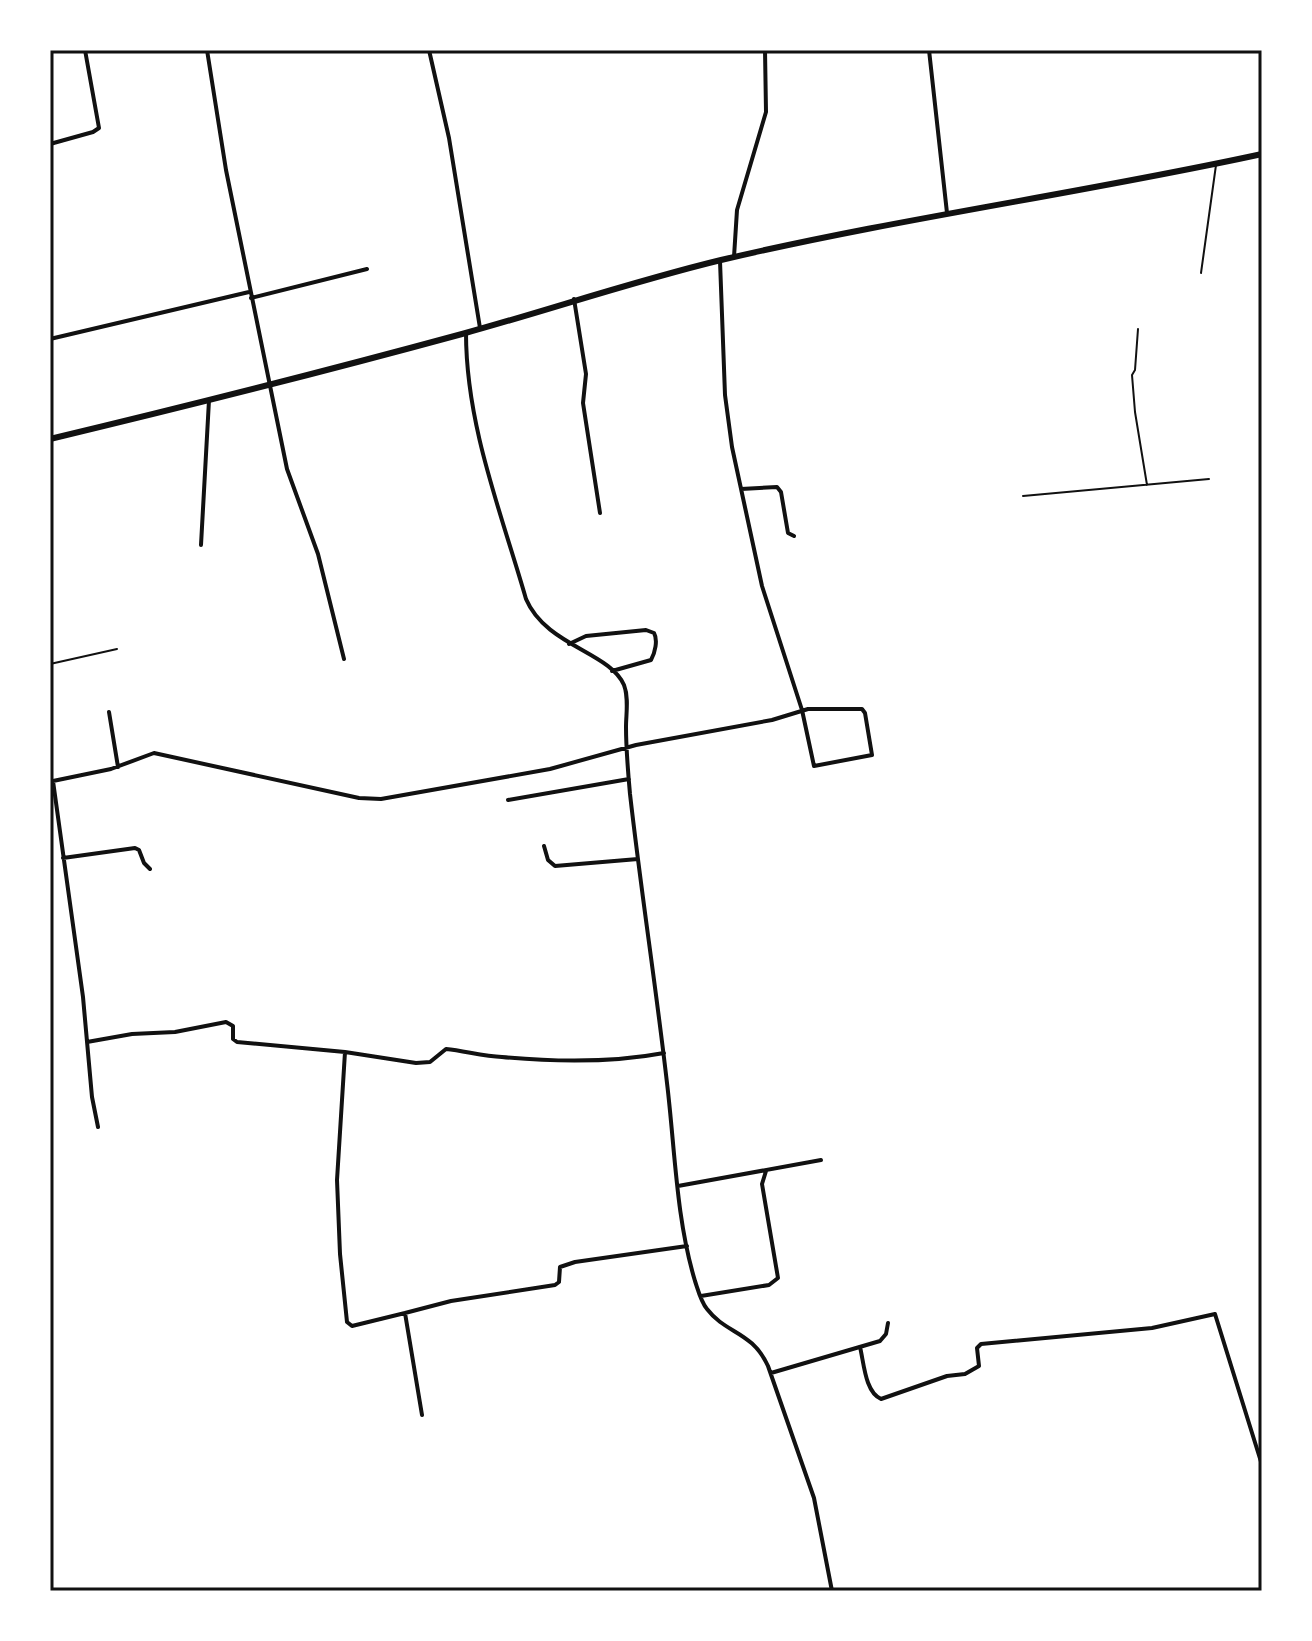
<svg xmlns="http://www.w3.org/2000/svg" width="1312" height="1641" viewBox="0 0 1312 1641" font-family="Signika,sans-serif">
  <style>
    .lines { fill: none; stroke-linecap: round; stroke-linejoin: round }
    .service { stroke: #111; stroke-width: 2 }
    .minor { stroke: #111; stroke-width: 4 }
    .trunk { stroke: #111; stroke-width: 6 }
    .neatline { fill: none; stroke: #111; stroke-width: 3 }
  </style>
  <rect width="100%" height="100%" fill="#fff"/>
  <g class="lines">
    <path class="service" d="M1201 273 1216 165
      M1138 329 1135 370 1132 375 1135 412 1147 485
      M1023 496 1209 479
      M50 664 117 649"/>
    <path class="minor" d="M207 50 226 170 287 469 318 554 344 659
      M429 50 449 138 480 328
      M929 50 947 213
      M50 144 93 132 99 128 85 50
      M734 257 737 210 766 112 765 50
      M251 298 367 269
      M574 299 586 374 583 403 600 513
      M466 333C466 425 501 512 526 599 546 646 610 652 624 685 629 698 626 714 626 727 626 750 628 772 630 794 641 891 656 987 667 1083 675 1149 676 1218 695 1281 698 1290 701 1302 707 1309 726 1334 752 1331 768 1366L814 1498 832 1591
      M50 339 249 292
      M741 489 777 487 781 492 788 533 794 536
      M201 545 209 400
      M569 644 586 636 646 630 654 633C658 640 655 653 651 660L612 671
      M109 712 118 767
      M508 800 629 779
      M544 846 548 860 555 866 638 859
      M63 858 135 848 139 850 144 863 150 869
      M87 1042 132 1034 175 1032 226 1022 233 1026V1039L237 1042 345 1052 416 1063 430 1062 446 1049C465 1051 483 1056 502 1057 555 1062 611 1063 664 1053
      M345 1052 337 1180 340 1254 347 1322 352 1326 405 1313
      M98 1127 92 1097 83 997 53 781 111 769 154 753 359 798 381 799 550 769 636 745 772 720 808 709H862L865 713 872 755 814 766 802 710 762 586 732 447 725 395 720 261
      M678 1186 821 1160
      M701 1296 769 1285 778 1278 762 1184 766 1171
      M860 1347C864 1363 865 1392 881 1399L947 1376 965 1374 979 1366 977 1348 981 1344 1152 1328 1215 1314 1262 1465
      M771 1373 880 1341 886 1334 888 1323
      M422 1415 405 1313 451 1301 555 1285 559 1282 560 1267 575 1262 687 1246"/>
    <path class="trunk" d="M50 439C188 406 326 371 462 334 549 310 634 281 721 260 900 218 1083 193 1262 154"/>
  </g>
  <rect width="1312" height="1641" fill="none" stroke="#ffffff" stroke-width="104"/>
  <rect x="52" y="52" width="1208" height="1537" class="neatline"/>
</svg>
